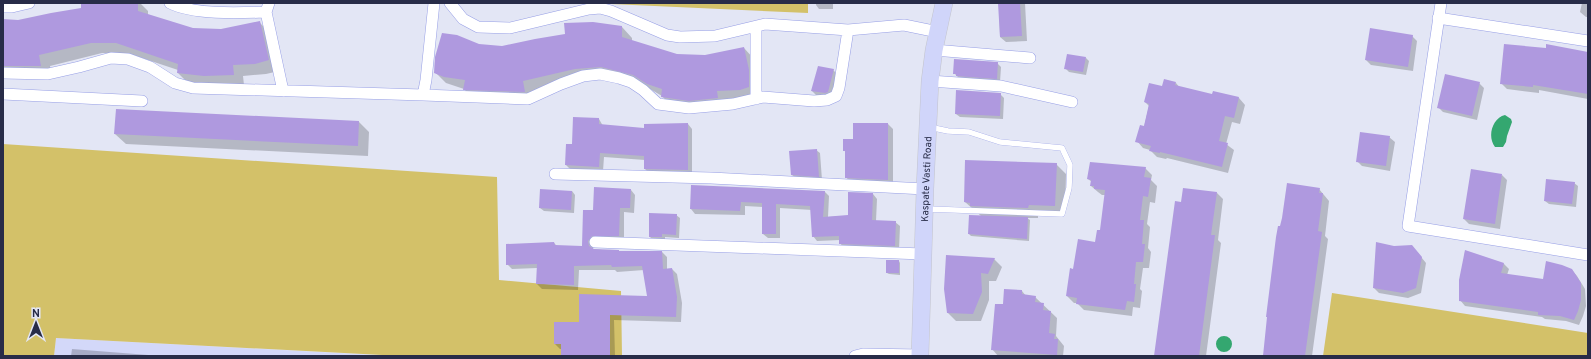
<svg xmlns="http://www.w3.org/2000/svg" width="1591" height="359" viewBox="0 0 1591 359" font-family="Overpass,sans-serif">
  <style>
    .built { fill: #d3d8f9 }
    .green { fill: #d3c169 }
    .water { fill: #34a770 }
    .shadow { fill: #0003 }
    .building { fill: #af99df }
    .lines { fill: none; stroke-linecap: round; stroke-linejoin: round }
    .lane-casing { stroke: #979fe6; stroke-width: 6 }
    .street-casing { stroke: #979fe6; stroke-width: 12 }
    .primary-casing { stroke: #c3c4cc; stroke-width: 18 }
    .lane { stroke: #fff; stroke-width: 5.5 }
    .street { stroke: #fff; stroke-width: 11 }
    .primary { stroke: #d0d5fa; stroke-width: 17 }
    .labels { text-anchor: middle; stroke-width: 3; stroke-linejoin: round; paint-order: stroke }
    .street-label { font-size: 10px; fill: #282c48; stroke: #e3e6f5 }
  </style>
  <rect width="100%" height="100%" fill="#e3e6f5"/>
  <path class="built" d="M56 338 393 356H54Z"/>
  <path class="green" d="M589 3H808V13Z
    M3 144 497 177 499 280 621 291 622 356H401L56 338 54 356H3Z
    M1332 293 1588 333V356H1323Z"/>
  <path class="water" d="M1505 115 1511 119 1512 122 1507 136 1506 142 1503 147H1495C1487 137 1492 118 1505 115Z
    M1216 344a8 8 0 1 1 16 0a8 8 0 1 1-16 0Z"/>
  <path class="shadow" d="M82 3H140L148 11V15L193 29 221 30 259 22 270 33 279 71 266 74 243 76 244 85 189 84 178 73V70L127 53H102L50 66 51 76H3V20L18 21 82 9Z
    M816 3H833V9H819L816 5Z
    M999 3H1025L1027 41 1006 42 1000 37Z
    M1582 3H1588V17H1586L1580 12Z
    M622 27 632 38V41L677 55 705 56 744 48 754 59 759 98 673 108 662 96 645 86 611 77 586 79 534 91 535 102 474 100 464 89 446 83 435 72 478 45 502 47Z
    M1412 36 1417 41 1413 71 1371 65 1366 60Z
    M1588 53V99L1539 90V93L1507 89 1501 83Z
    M1086 58 1089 61 1086 75 1069 72 1065 68Z
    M997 63 1001 67 1000 82 960 79 954 73Z
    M833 70 837 74 831 95H816L812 91Z
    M1176 83 1180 88 1213 96 1239 98 1245 105 1240 124 1232 122 1226 144 1234 150 1228 173 1167 158 1166 159 1157 157 1150 150 1143 148 1137 141 1144 127 1149 106 1145 102 1163 87Z
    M1479 83 1484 88 1477 120 1443 112 1438 107Z
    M1000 94 1004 98 1003 119 960 117 956 114Z
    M599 119 603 126 645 129 688 124 692 129V175L650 174 645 169V160L604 157 603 171 570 169 566 165 573 145Z
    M359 122 369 132 368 156 126 144 115 134Z
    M888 124 893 129V185L851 183 846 177V153L844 150 854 140Z
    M1389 137 1395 142 1390 171 1362 166 1357 161Z
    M816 150 820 153 822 180 796 178 792 175Z
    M1056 164 1066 174 1065 215 1038 214V218H1027L1030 220 1029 241 971 236 969 234 981 216 965 202Z
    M1145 168 1152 175 1151 180 1157 186 1155 203 1150 202 1147 224 1150 227 1148 248 1151 252 1149 268H1143L1140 289 1142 291 1140 308 1133 307 1132 316 1084 310 1077 303H1074L1067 296 1074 270 1096 243 1101 232 1106 195H1102L1098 192 1091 186 1092 182 1088 179Z
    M1502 175 1507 180 1500 229 1469 224 1464 219Z
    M1574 183 1578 186 1576 207 1549 204 1545 201Z
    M692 186 825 192 829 196 828 217 848 216 873 194 877 199 876 221 895 222 900 226 899 250 844 248 840 243V240L817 241 813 236 812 210 780 208V238H768L763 234V207L745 206V215L695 214 691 209Z
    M1319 189 1329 201 1325 236 1328 239 1312 356H1263Z
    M631 190 635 195 634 213 624 212V240L593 244V249L620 252H662L667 257V270L672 269 677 274 682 303 681 322 614 320 615 356H562V349H560L555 344 580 323 648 297 644 270 617 272 615 270H579L578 290 542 289 537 284V268L512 269 507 264 554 243 557 246 583 247 594 211Z
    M572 191 575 195 574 213 544 211 540 208Z
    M1217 193 1223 199 1218 240 1221 243 1206 356H1155L1182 203Z
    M676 215 680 218 679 238 665 237V240H653L650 237Z
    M1465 251 1504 264 1509 269 1507 275 1544 280 1572 270 1577 276 1585 289 1586 306 1583 316 1579 325 1566 321 1545 319 1542 317 1465 306 1460 300Z
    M1417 252 1426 263 1421 293 1408 298 1379 293 1374 288Z
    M994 259 1002 267 996 281H989V300L981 321H956L948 313 945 289Z
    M899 261 900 263V275L889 274 887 273Z
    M1022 291 1026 296 1035 297 1057 318 1056 336 1064 346 1063 356H998L992 349 1004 305Z
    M72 349 161 356H71Z"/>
  <path class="building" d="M81 3H138V11L193 28 221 29 260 21 269 60 255 64 233 65 234 75 204 76 177 73 178 64 116 43H91L39 55 41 66H3V19L18 20 51 13 81 8Z
    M998 3H1020L1022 36 1000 37Z
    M593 22 622 26V37L677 54 705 55 744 47 749 70V87L740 90 717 91 718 98 689 101 661 97 662 89 647 84 633 75 601 67 575 69 523 81 525 92 463 90 465 80 444 77 434 73 435 57 442 33 457 35 479 44 502 46 535 39 565 34 564 23Z
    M1370 28 1413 35 1408 67 1365 60Z
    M1504 44 1546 48V44L1588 52V94L1533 85V87L1500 84Z
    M1067 54 1086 57 1083 72 1064 69Z
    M954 59 998 62 997 79 956 76V74H953Z
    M818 66 834 69 828 92 825 93 811 91Z
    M1445 74 1480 82 1472 116 1437 108Z
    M1164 79 1176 82 1175 85 1212 94 1213 91 1239 97 1234 118 1225 116 1219 141 1228 143 1222 167 1160 152V153L1149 151 1151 146 1135 142 1140 125 1144 126 1149 104 1144 102 1149 83 1162 86Z
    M956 90 1001 93 1000 116 955 114Z
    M116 109 359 121 358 146 114 134Z
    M573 117 599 118V124L644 128V124L688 123V170L644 169V156L600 153 599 167 565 165 566 144H572Z
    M853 123H888V180L845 178V151H843V139H853Z
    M1360 132 1390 136 1386 166 1356 162Z
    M817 149 819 177 791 175 789 151Z
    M965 160 1057 163 1055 206 1029 205 1028 208 970 206V203L964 202Z
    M1090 162 1146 167 1144 177 1151 178 1148 197 1143 196 1140 220H1144L1142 244H1145L1143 262H1136L1134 284H1136L1134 302 1127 301 1125 310 1076 304 1077 298 1066 296 1070 268 1073 269 1078 239 1095 242 1097 230H1100L1105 190 1094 189V186H1090L1091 180 1087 179Z
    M1471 169 1502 174 1495 224 1463 219Z
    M1546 179 1575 182 1572 204 1544 201Z
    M1287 183 1320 188 1319 193H1323L1318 231 1322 232 1305 356H1263L1267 317H1266L1276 237 1278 226H1280L1282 218Z
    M691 185 825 191 823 217 848 215V192L873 193 872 220 896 221 895 246 839 244V236L812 237 810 206 776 204V234H762V203L741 202 740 211 690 209Z
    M594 187 631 189 630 208H620L619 236H592L588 241 589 246 594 249 619 250V251H662L663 269 672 268 677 297 676 317 610 315V356H561V344H554V322H579V294L647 296 642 266 612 267 611 265 574 266V285L536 284 537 264 506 265V244L554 242 555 245 582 246 583 210H593Z
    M1183 188 1217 192 1211 235H1215L1199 356H1154L1175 201 1181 202Z
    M540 189 572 191 571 210 539 208Z
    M649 213 677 214 676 235 662 234V237H649Z
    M969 215 1028 217 1027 239 968 234Z
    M1376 242 1394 246 1412 245 1422 257 1416 288 1403 293 1373 288Z
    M1465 250 1504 263 1501 273 1543 279 1546 261 1562 265 1572 269 1581 283V300L1578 311 1574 320 1560 316 1538 315V312L1459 301V280Z
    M946 255 995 258 988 274 981 273 982 292 973 314 947 313 944 289Z
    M886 260H899V273H886Z
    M1004 289 1022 290V294L1036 296 1035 302 1044 303 1043 310 1051 311 1049 333 1055 334 1054 339H1058L1057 355 991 350 995 304H1003Z"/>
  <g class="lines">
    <defs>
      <path id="lane" d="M927 209 1062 214 1069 188 1070 165 1062 148 1000 142 969 132 948 131 929 127"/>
      <path id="street" d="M170 3C194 15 239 13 266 12L269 3
        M1441 3 1408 226 1588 255
        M3 7H12L29 3
        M266 12 283 91
        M1438 18 1588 41
        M756 27V99
        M848 30 904 25 938 32
        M934 50 1030 58
        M3 73 48 74 79 67 111 58 128 59 150 67 175 83 193 88 423 95 426 80 434 3
        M930 81 1001 86 1072 102
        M3 94 142 101
        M423 95 528 99 561 84 583 76 600 74 619 78 631 82 643 90 658 104 689 108 733 104 763 97 814 101 827 100 836 96 839 88 848 30 765 24 715 36 680 37 667 35 611 11 600 8 589 9 510 28 478 27 463 19 450 3
        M555 174 711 178 925 189
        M595 242 923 254
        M855 356 863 354 920 355"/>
      <g id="primary">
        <path id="s1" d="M920 356 925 189 930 81 934 50 944 3"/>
      </g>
    </defs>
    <use href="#lane" class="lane-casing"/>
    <use href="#street" class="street-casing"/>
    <use href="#primary" class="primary-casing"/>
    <use href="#lane" class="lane"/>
    <use href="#street" class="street"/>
    <use href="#primary" class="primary"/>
  </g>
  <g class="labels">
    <g class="street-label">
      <text dy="4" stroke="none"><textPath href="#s1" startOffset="177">Kaspate Vasti Road</textPath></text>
    </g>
  </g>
  <rect width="1591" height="359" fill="none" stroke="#282c48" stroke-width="8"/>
  <g transform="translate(36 323)" stroke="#e3e6f5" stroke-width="3" paint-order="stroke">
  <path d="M0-3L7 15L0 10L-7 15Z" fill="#282c48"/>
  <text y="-6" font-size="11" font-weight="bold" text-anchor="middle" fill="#282c48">N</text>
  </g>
</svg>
